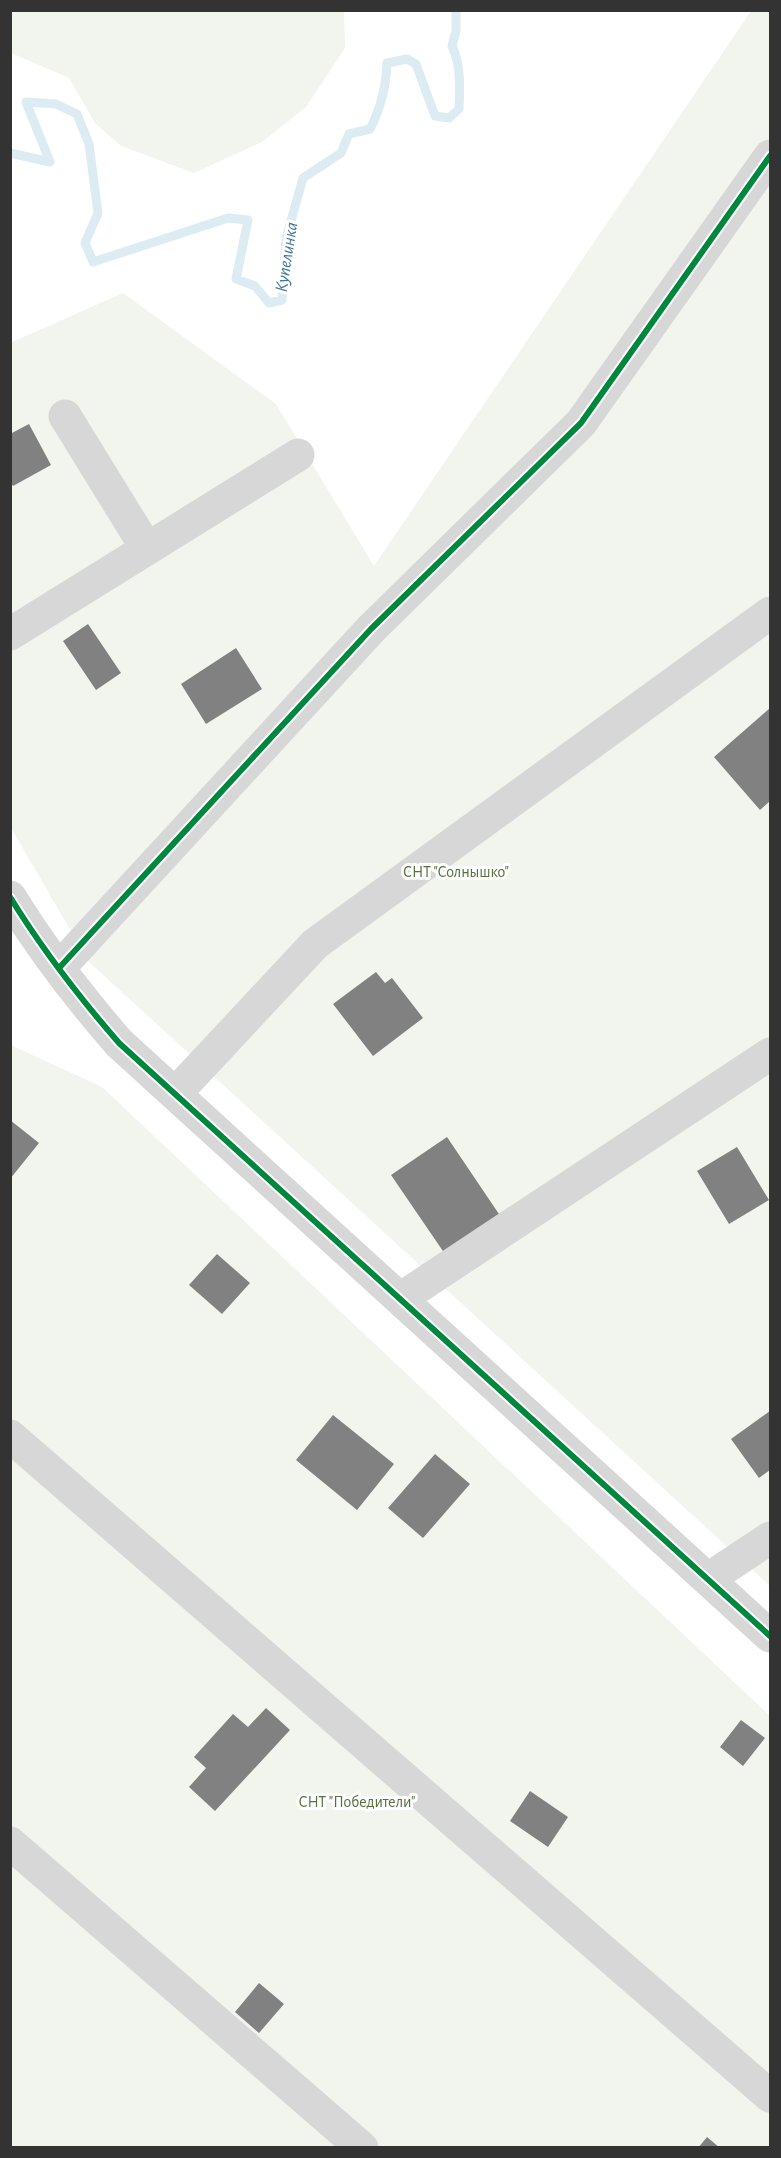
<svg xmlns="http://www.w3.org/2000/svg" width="781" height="2158" viewBox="0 0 781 2158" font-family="'Alegreya Sans',sans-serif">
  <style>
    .green { fill: #f1f5ed }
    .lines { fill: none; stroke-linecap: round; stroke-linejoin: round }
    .stream { stroke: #ddebf3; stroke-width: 9 }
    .building { fill: #818181 }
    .minor { stroke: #d7d7d7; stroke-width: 33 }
    .cycleway-casing { stroke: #fff; stroke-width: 10 }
    .cycleway { stroke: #00873e; stroke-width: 6 }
    .labels { text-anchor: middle; stroke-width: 6; stroke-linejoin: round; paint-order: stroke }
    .park-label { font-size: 16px; fill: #56703f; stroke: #fff }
    .water-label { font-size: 18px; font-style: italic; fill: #3f7597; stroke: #fff }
  </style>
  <rect width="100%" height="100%" fill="#fff"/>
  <path class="green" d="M10 11H344L345 48 306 107 262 142 194 173 121 146 95 123 69 78 11 53Z
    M751 11H770V1586L89 962 11 828 10 343 123 293 276 404 374 566Z
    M11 1045 102 1087 770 1716V2147L11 2148Z"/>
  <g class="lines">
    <path class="stream" d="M10 153 50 162 26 102 56 104 77 114 89 144 98 213 85 243 93 262 228 218 248 220 236 279 255 286 269 303 282 300 286 239 303 178 341 153 349 134 370 129C381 108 386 87 387 63L407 59 416 64 435 116 449 118 459 109C460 87 461 65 452 46L456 31V10"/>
  </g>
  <path class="building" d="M29 424 51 465 13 486 10 481V434Z
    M88 624 121 673 96 690 63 641Z
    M236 648 262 689 206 724 181 684Z
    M770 708V801L760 810 714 757Z
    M376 972 385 983 392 978 423 1018 373 1056 333 1004Z
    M10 1120 39 1143 10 1179Z
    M447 1137 503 1220 447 1257 391 1175Z
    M737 1147 769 1200 729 1224 697 1171Z
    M217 1254 250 1283 222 1314 189 1285Z
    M770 1411V1470L759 1478 731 1439Z
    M333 1415 394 1464 357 1510 296 1460Z
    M435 1454 470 1484 423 1538 388 1508Z
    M266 1708 290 1730 215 1811 189 1787 206 1768 194 1757 233 1714 248 1727Z
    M741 1720 765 1738 743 1766 720 1747Z
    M530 1791 568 1817 548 1847 510 1821Z
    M259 1983 284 2004 259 2033 235 2012Z
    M707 2137 720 2148H698Z"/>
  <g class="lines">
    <path class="minor" d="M65 416 147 549
      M10 634 298 455
      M10 897C42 949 79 997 119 1043L770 1636
      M59 968 371 629 581 423 770 156
      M175 1094 315 944 770 613
      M400 1299 770 1054
      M10 1436 770 2096
      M708 1579 770 1538
      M10 1843 362 2148"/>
    <defs>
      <path id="cycleway" d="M10 897C42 949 79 997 119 1043L770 1636
        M59 968 371 629 581 423 770 156"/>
    </defs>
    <use href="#cycleway" class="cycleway-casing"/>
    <use href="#cycleway" class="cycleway"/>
  </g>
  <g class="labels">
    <g class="park-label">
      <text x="456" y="877">СНТ "Солнышко"</text>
      <text x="357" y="1807">СНТ "Победители"</text>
    </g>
    <g class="water-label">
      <text transform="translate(286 257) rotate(-81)" y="6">Купелинка</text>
    </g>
  </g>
  <rect width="781" height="2158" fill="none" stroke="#333333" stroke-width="24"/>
</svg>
